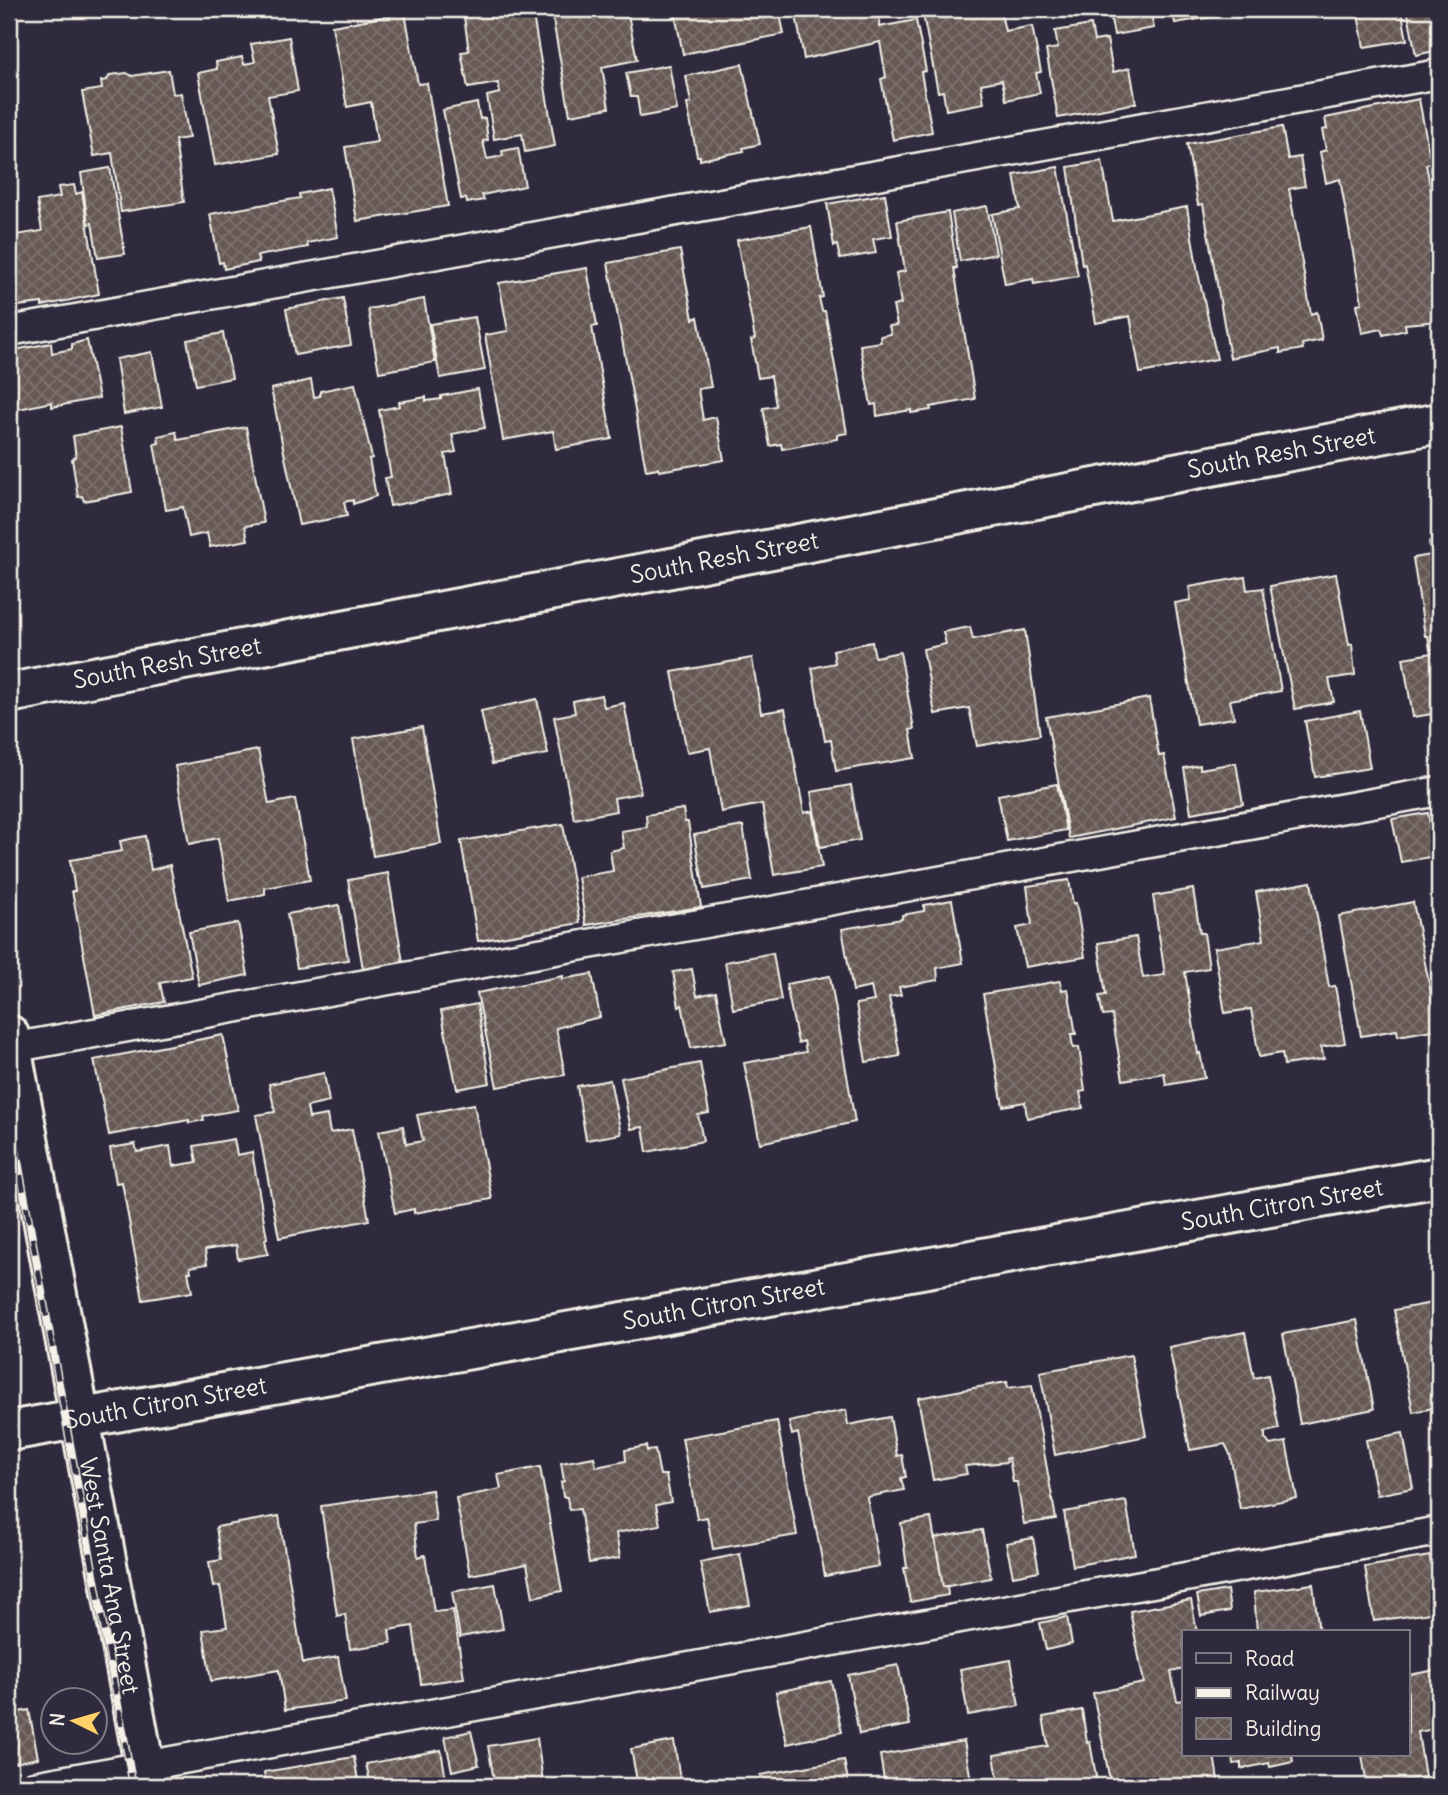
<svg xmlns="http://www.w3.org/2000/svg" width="1448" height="1795" viewBox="0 0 1448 1795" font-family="Delius,sans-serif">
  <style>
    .building { fill: url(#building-cross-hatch); stroke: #f4f1e8; stroke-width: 2 }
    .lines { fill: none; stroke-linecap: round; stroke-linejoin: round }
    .service-casing { stroke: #f4f1e8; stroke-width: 33 }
    .minor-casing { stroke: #f4f1e8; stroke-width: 44 }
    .tertiary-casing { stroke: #f4f1e8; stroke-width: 44 }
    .service { stroke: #2f2a3d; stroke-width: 28 }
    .minor { stroke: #2f2a3d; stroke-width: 38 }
    .tertiary { stroke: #2f2a3d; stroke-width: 38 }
    .rail-casing { stroke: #f4f1e8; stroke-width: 8 }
    .rail { stroke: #2f2a3d; stroke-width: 5; stroke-dasharray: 16; stroke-linecap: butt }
    .labels { text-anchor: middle; stroke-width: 5; stroke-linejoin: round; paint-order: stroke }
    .street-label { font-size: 24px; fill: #f4f1e8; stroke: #2f2a3d }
  </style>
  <defs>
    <pattern id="building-cross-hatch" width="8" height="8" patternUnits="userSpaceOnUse" patternTransform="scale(1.75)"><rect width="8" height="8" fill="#665955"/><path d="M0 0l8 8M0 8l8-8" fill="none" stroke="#7c716d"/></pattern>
  </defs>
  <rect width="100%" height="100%" fill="#2f2a3d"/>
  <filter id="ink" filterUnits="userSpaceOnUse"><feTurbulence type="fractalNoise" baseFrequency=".0143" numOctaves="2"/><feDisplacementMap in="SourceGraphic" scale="14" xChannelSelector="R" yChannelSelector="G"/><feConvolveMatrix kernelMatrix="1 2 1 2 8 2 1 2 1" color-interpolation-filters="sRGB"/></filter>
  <g filter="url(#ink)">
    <path class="building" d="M473 9H532L555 146 525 152 522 134 494 139 487 96 500 93 498 83 468 88 461 52 469 51 463 10Z
      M551 9H627L637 60 602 67 609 108 570 115Z
      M674 9H779L784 34 683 54Z
      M795 9H880L879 27 916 20 926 71 921 72 932 132 893 140 881 79 886 77 880 42 804 59Z
      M922 9H1000L1005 31 1032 26 1041 72 1036 73 1040 93 1006 100 1002 80 981 84 984 103 946 110 943 91 938 92Z
      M1109 9H1150L1154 28 1114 35Z
      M1172 9H1228L1229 14 1175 23Z
      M1357 9H1401L1407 40 1364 47Z
      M1407 9H1439V50L1416 55Z
      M405 13 418 84 427 83 448 206 357 221 345 147 377 142 371 102 347 107 332 26Z
      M1091 25 1094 41 1107 39 1113 72 1130 68 1136 103 1058 118 1046 50 1058 48 1055 31Z
      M289 37 298 91 268 96 279 154 215 165 198 73 217 69 216 62 242 57 244 64 255 62 251 44Z
      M742 64 760 144 743 148 744 151 700 160V156H697L687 104 691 103 686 76Z
      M669 65 677 110 640 117 637 97H631L626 73Z
      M169 70 173 94 181 93 189 138 175 140 184 202 121 212 112 153 94 156 82 92 102 89 101 81 107 80 110 75 127 73 132 76Z
      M1419 99 1431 163 1426 164 1439 233V321L1405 324 1406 330 1383 335 1381 329 1362 333 1357 304 1362 303 1340 179 1326 183 1320 152 1326 150 1322 130 1327 129 1325 118Z
      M477 103 480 119 485 118 488 140 483 141 487 159 503 156 502 151 518 148 525 186 482 195 484 200 467 203 466 198 461 199 443 110Z
      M1282 127 1288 159 1300 157 1305 186 1289 189 1311 314 1317 312 1322 340 1302 344 1303 349 1280 353V348L1230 358 1203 204 1198 205 1187 144Z
      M1102 161 1113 221 1187 207 1198 273 1217 359 1140 373 1130 316 1096 323 1085 264 1082 265 1068 167Z
      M1058 167 1078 276 1034 284 1033 279 1005 284 992 214 1020 209 1014 175Z
      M110 168 125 254 98 258 92 223 88 224 81 173Z
      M74 185 76 194 82 192 99 294 42 306V303L9 307V236L42 231 37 201 60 197 58 187Z
      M329 188 338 237 307 243 308 247 257 256 259 262 224 269 223 262 219 263 210 214 300 198 299 194Z
      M885 194 892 236 873 239 876 253 840 259 837 245 834 246 827 204Z
      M987 206 996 254 960 261 952 213Z
      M948 212 957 268H954L975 399 930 407 931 410 911 413V410L877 416 876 404 871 405 860 345 881 342 880 336 891 334 889 326 897 325 893 306 901 304 896 273 905 271 897 221Z
      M811 227 823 297 819 298 822 311H825L847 433 837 435V439L782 449 781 444 770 446 763 408 776 406 771 376 758 378 751 340 755 339 737 240Z
      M680 250 693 319 698 317 711 387 698 389 703 420 716 417 724 460 659 471 658 468 646 470 608 263Z
      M587 268 597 326 592 327 612 439 556 449 553 431 503 440 485 335 508 331 499 283Z
      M343 298 351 345 295 355 286 309Z
      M424 299 435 362 379 372 368 309Z
      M475 317 485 370 440 378 430 324Z
      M223 333 232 378 196 385 187 340Z
      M87 340 99 398 52 407V402L9 411V351L51 343 52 353 72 349V344Z
      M152 352 162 407 124 414 116 359Z
      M311 380 314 397 320 396V391L355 384 372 458 369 459 376 496 353 504V500L344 502 347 516 299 525 271 389Z
      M478 389 485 428 452 434 456 452 445 454 452 494 390 506 385 478 391 477 379 410 400 406 399 402 426 397V401L441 399V396Z
      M121 427 132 492 84 501 82 496 78 497 72 459 76 457 73 436Z
      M246 427 264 523 245 526 248 540 210 547 207 533 189 537 183 507 166 510 154 444 159 443 158 436 176 432 178 440Z
      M1439 540V648L1430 650 1428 636H1425L1413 558 1431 555 1429 542Z
      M1336 574 1349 645 1352 644 1355 675 1329 679 1334 702 1295 709 1270 586Z
      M1245 577 1247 590 1263 588 1281 691 1230 700 1234 718 1196 724 1175 603 1191 600 1189 587Z
      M970 627 973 639 1025 630 1040 735 977 746 969 708 935 714 923 649 946 644 943 632Z
      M872 642 875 657 900 652 914 729 910 730 915 758 836 771 831 740 825 741 812 668 835 663 833 650Z
      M1438 652 1439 713 1413 717 1403 658Z
      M752 658 761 713 785 709 804 813 812 811 822 867 774 875 762 804 721 812 710 748 687 752 672 672Z
      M601 695 604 707 624 703 641 793 614 798 616 811 574 819 554 717 575 713 573 701Z
      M1149 698 1159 756 1164 755 1176 817 1069 838 1046 717Z
      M537 699 548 754 492 764 481 711Z
      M1360 711 1370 768 1315 777 1305 721Z
      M422 727 441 844 373 856 353 739Z
      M258 750 269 804 295 799 310 880 265 888V894L229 901 218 838 189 844 175 766Z
      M1236 763 1243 804 1191 813 1184 768 1200 765V769Z
      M1057 784 1066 830 1007 841 998 795Z
      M851 785 860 840 820 847 811 792Z
      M683 809 685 822H688L701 907 586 925 578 877 613 871 610 851 624 848 621 831 647 827 646 815Z
      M1428 813 1436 856 1401 862 1392 819Z
      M563 824 580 923 478 941 461 841Z
      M743 826 752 880 704 889 694 835Z
      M145 836 151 870 170 865 192 977 160 983 164 1002 95 1015 72 891H75L70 860 122 851 120 841Z
      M388 873 403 962 363 969 348 880Z
      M1069 880 1073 904 1076 903 1085 957 1025 967 1017 928 1032 925 1027 886Z
      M1311 882 1329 987 1335 986 1345 1043 1321 1047 1324 1059 1284 1065 1282 1053 1259 1057 1251 1009 1225 1013 1214 948 1264 940 1256 892Z
      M1193 889 1200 933H1204L1209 968 1185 972 1198 1054 1200 1053 1205 1078 1166 1085 1164 1073 1123 1080 1112 1015 1103 1016 1099 996 1106 995 1098 943 1136 937 1143 978 1165 975 1153 896Z
      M952 900 963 963 937 968 938 980 899 987 901 995 889 997 900 1056 866 1062 856 1004 874 1001 871 987 853 991 842 929 902 919V915L924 911V905Z
      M1413 902 1438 1029 1398 1036 1397 1030 1361 1036 1339 916Z
      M339 905 348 960 297 968 287 914Z
      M238 923 248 975 199 985 189 932Z
      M773 953 781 1000 733 1009 725 962Z
      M692 969 697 996 716 992 726 1042 691 1048 682 1005 679 1007 673 972Z
      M592 974 600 1017 556 1028 565 1075 497 1087 477 993 563 976 562 979Z
      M830 976 855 1122 760 1143 744 1063 806 1052 804 1041 798 1043 786 984Z
      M1060 981 1062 990 1068 989 1076 1034H1071L1073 1048 1079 1047 1085 1091 1080 1092 1083 1108 1027 1118 1025 1102 1003 1106 983 994Z
      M477 1004 490 1083 457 1089 441 1011Z
      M223 1035 238 1110 203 1116 204 1120 189 1123V1120L109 1135 94 1060Z
      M700 1063 709 1113 698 1115 703 1141 647 1152 643 1127 631 1129 621 1078Z
      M324 1073 329 1102 307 1107 309 1118 327 1115 330 1133 352 1129 369 1220 279 1238 256 1115 275 1112 269 1084Z
      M610 1080 621 1134 586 1140 577 1086Z
      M474 1104 492 1199 414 1213V1209L395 1213 379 1131 403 1126 406 1144 423 1141 417 1115Z
      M234 1139 237 1155 252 1152 267 1238 265 1239 268 1254 238 1259 236 1245 205 1250 207 1264 190 1267 191 1272H188L192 1292 143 1300 122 1182 116 1183 110 1148 135 1144 137 1152 170 1146 173 1166 197 1162 194 1146Z
      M1432 1303 1433 1311 1439 1310V1407L1413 1412 1394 1310Z
      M1357 1320 1374 1409 1300 1424 1283 1334Z
      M1245 1332 1254 1378 1268 1375 1279 1429 1265 1432V1438L1270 1445 1286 1442 1297 1498 1240 1509 1230 1454 1225 1444 1190 1450 1169 1347Z
      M1131 1355 1146 1436 1055 1455 1040 1372Z
      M1007 1382 1008 1388 1032 1385 1056 1519 1024 1524 1017 1482H1013L1009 1458 1006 1459 1007 1462 965 1466 967 1474 933 1480 918 1398Z
      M846 1410 848 1425 890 1417 897 1456 902 1455 906 1477 901 1478 904 1490 867 1497 879 1566 825 1576 798 1433 792 1435 789 1422Z
      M777 1421 797 1535 713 1549 707 1517 697 1519 682 1438Z
      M1403 1433 1413 1488 1377 1495 1366 1440Z
      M646 1446 647 1451 655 1450 660 1475H666L671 1502 656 1505 660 1525 616 1533 620 1558 589 1563 580 1509 569 1510 567 1497H563L561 1482 564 1481 561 1463 594 1457 596 1467 626 1461 625 1450Z
      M540 1467 562 1591 533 1597 527 1564 470 1575 456 1498 501 1489 498 1475Z
      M432 1490 436 1521 414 1524 418 1557 425 1555 434 1612 453 1610 464 1678 421 1684 413 1626 389 1630 391 1643 350 1649 345 1614 337 1616 321 1506Z
      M1126 1501 1135 1554 1073 1566 1064 1512Z
      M279 1516 303 1663 338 1657 346 1701 285 1710 279 1670 211 1681 203 1630 227 1627 220 1586 213 1587 209 1562 221 1560 216 1527Z
      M931 1518 943 1587 947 1586 948 1595 910 1602 904 1568H907L901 1523Z
      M982 1530 991 1578 943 1587 935 1538Z
      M1033 1538 1039 1571 1013 1576 1006 1543Z
      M740 1554 750 1605 710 1612 700 1562Z
      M1430 1556 1438 1612 1374 1621 1365 1567Z
      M495 1584 503 1629 460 1637 452 1592Z
      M1313 1584 1319 1632H1257L1254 1592Z
      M1227 1590 1230 1611 1201 1616 1197 1595Z
      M1191 1600 1197 1632H1184V1669L1171 1672 1177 1701 1184 1700V1755H1214L1219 1786H1111L1093 1693 1144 1683 1130 1611Z
      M1067 1617 1072 1644 1046 1650 1040 1623Z
      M9 1628 16 1673 9 1674Z
      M1011 1660 1019 1706 968 1715 960 1669Z
      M898 1665 910 1725 859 1734 848 1675Z
      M1436 1670 1439 1690V1728L1418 1732 1425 1777 1367 1786 1362 1755H1408V1675Z
      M831 1681 842 1732 787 1744 776 1692Z
      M29 1710 38 1758 9 1764V1714Z
      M1082 1710 1087 1743 1090 1742 1097 1782H1093L1094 1786H999L994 1755 1048 1746 1043 1717Z
      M471 1731 479 1765 452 1771 445 1737Z
      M537 1738 543 1782 520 1786H495L488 1746Z
      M674 1741 681 1786H638L631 1749Z
      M964 1741 972 1786H885L880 1755Z
      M441 1750 447 1786H371L366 1764Z
      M1232 1755H1292L1293 1762 1270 1767 1269 1763 1241 1769V1763L1234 1764Z
      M354 1757 359 1786H266L264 1772Z
      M844 1760 849 1786H762L760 1775Z"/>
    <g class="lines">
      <defs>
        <path id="service" d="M9 331 1439 74
          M11 1048 1439 791
          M34 1786 1439 1531"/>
        <g id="minor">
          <path id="s1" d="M9 693 1439 423"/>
        </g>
        <g id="tertiary">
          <path id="s2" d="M9 1035 148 1786"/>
          <path id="s3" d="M9 1431 1439 1177"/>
        </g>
      </defs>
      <use href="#service" class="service-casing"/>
      <use href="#minor" class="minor-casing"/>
      <use href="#tertiary" class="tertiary-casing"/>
      <use href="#service" class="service"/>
      <use href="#minor" class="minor"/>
      <use href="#tertiary" class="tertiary"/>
      <defs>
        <path id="rail" d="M9 1112 133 1786"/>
      </defs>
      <use href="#rail" class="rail-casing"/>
      <use href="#rail" class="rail"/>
    </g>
  </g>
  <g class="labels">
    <g class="street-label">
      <text dy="8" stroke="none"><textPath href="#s1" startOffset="1295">South Resh Street</textPath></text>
      <text dy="8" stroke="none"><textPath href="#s1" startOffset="728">South Resh Street</textPath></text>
      <text dy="8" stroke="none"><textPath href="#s1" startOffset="161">South Resh Street</textPath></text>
      <text dy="8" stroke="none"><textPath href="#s3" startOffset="1293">South Citron Street</textPath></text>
      <text dy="8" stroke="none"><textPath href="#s3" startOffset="726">South Citron Street</textPath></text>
      <text dy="8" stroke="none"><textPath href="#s3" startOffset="159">South Citron Street</textPath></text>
      <text dy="8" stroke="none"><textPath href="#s2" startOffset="550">West Santa Ana Street</textPath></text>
    </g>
  </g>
  <rect width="1448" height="1795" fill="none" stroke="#2f2a3d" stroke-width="35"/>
  <rect x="18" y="18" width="1413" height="1760" fill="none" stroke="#f4f1e8" stroke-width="2.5" filter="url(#ink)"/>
  <rect x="1182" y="1630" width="228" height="126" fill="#2f2a3d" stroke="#7e7a81" stroke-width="2"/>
  <rect x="1196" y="1653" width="35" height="10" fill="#2f2a3d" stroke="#7e7a81" stroke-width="2"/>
  <text x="1245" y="1666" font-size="21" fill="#f4f1e8">Road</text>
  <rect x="1196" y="1688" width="35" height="10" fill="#f4f1e8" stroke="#7e7a81" stroke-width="2"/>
  <text x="1245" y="1700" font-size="21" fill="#f4f1e8">Railway</text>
  <rect x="1196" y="1718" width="35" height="21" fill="url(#building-cross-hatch)" stroke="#7e7a81" stroke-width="2"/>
  <text x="1245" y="1736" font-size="21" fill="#f4f1e8">Building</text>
  <g transform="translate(74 1721) rotate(275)"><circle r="33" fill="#2f2a3d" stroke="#7e7a81" stroke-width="2"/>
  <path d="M0-5L12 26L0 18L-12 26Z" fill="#ffd166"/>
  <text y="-10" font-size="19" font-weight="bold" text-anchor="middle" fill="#f4f1e8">N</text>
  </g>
</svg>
